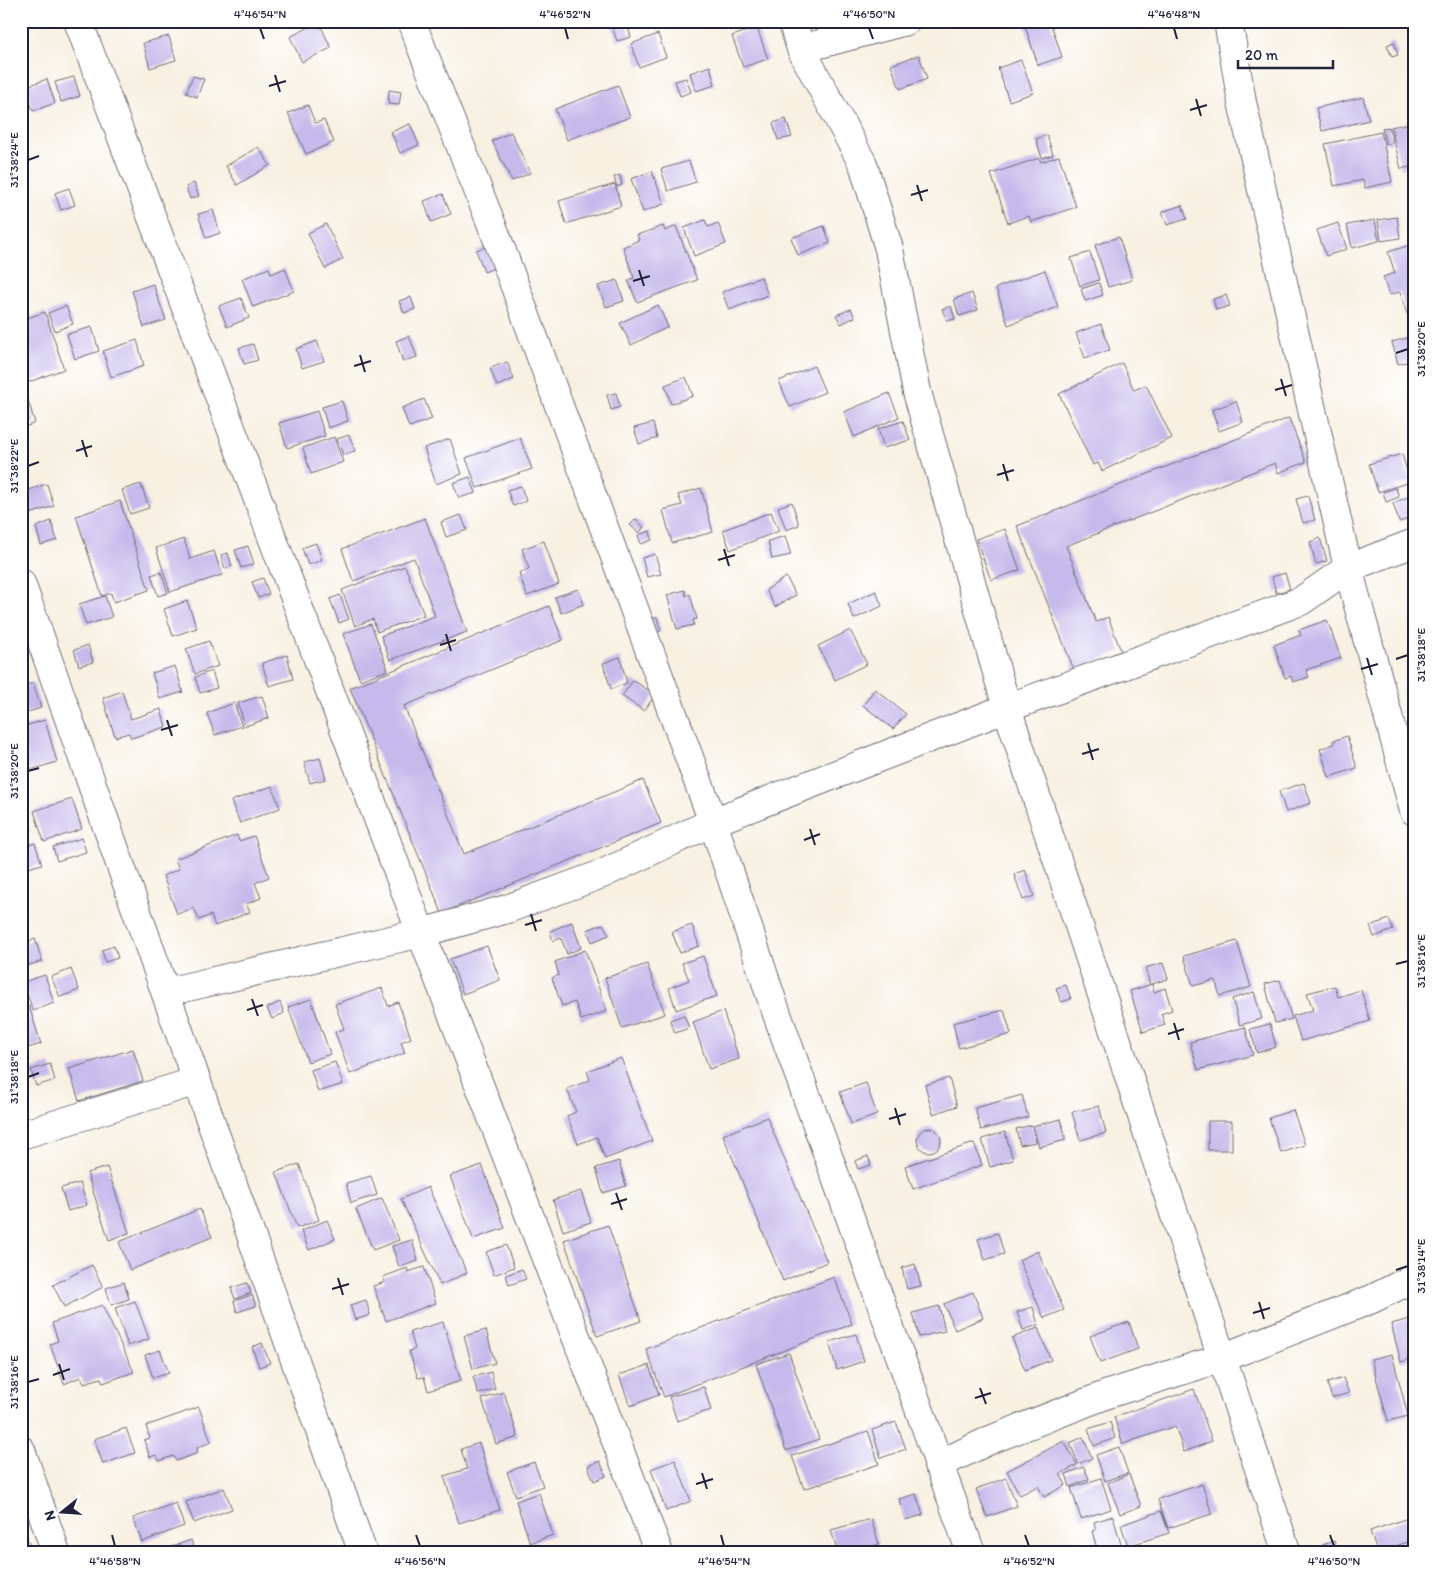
<svg xmlns="http://www.w3.org/2000/svg" width="1435" height="1574" viewBox="0 0 1435 1574" font-family="Itim,sans-serif">
  <style>
    .building { fill: #c5baeb }
    .lines { fill: none; stroke-linecap: round; stroke-linejoin: round }
    .minor-casing { stroke: #6d6a75; stroke-width: 30 }
    .minor { stroke: #fff; stroke-width: 28 }
    .ticks { fill: none; stroke: #22223b; stroke-width: 2 }
    .neatline { fill: none; stroke: #22223b; stroke-width: 2 }
    .ticks-label { font-size: 12px; text-anchor: middle; fill: #22223b }
  </style>
  <rect width="100%" height="100%" fill="#fff"/>
  <filter id="ink" filterUnits="userSpaceOnUse"><feTurbulence type="fractalNoise" baseFrequency=".02" numOctaves="2"/><feDisplacementMap in="SourceGraphic" scale="10" xChannelSelector="R" yChannelSelector="G"/><feConvolveMatrix kernelMatrix="1 2 1 2 8 2 1 2 1" color-interpolation-filters="sRGB"/></filter>
  <filter id="wash" filterUnits="userSpaceOnUse"><feTurbulence type="fractalNoise" baseFrequency=".0096" numOctaves="4" result="noise"/><feDisplacementMap in="SourceGraphic" scale="20" xChannelSelector="R" yChannelSelector="G"/><feGaussianBlur stdDeviation="1.12" result="paint"/><feColorMatrix in="noise" values="0 0 0 0 0 0 0 0 0 0 0 0 0 0 0 0 0 1.4 0 .05"/><feComposite in="paint" operator="in"/></filter>
  <g filter="url(#wash)">
    <rect width="100%" height="100%" fill="#f8f1e2"/>
    <g id="blocks">
      <path class="building" d="M610 21H626L631 37 617 41Z
        M1039 21H1050L1062 57 1038 65 1025 26Z
        M319 22 331 48 302 62 290 37Z
        M757 28 768 59 743 67 732 36Z
        M658 34 666 57 639 67 631 44Z
        M169 36 176 60 150 68 143 43Z
        M1394 42 1398 55 1392 57 1387 45Z
        M919 55 927 79 900 89 891 65Z
        M1021 60 1033 93 1009 101 998 68Z
        M710 66 715 85 696 91 690 73Z
        M193 76 204 79 197 97 186 93Z
        M74 77 80 96 61 102 55 82Z
        M686 78 691 92 680 96 675 81Z
        M47 79 55 103 33 111 25 87Z
        M618 85 630 117 567 140 555 109Z
        M389 90 401 92 399 105 388 104Z
        M1363 97 1369 120 1322 131 1316 108Z
        M308 105 315 123 324 120 334 142 306 154 288 113Z
        M786 119 792 137 778 140 773 123Z
        M1414 122V166L1401 169 1391 127Z
        M410 124 419 145 400 153 391 132Z
        M1389 127 1393 143 1386 144 1382 128Z
        M511 132 530 173 512 181 492 141Z
        M1381 132 1392 182 1365 188 1363 180 1334 186 1325 144Z
        M1047 135 1053 155 1042 158 1036 139Z
        M258 147 270 165 237 185 226 166Z
        M1059 156 1076 207 1031 222 1029 216 1008 223 991 174 1039 158 1041 162Z
        M689 161 696 182 668 191 661 169Z
        M652 171 664 204 643 212 631 179Z
        M620 175 622 185 617 187 614 177Z
        M194 183 199 196 190 199 186 187Z
        M615 184 621 206 566 224 559 201Z
        M69 188 75 205 61 210 55 193Z
        M443 194 451 214 431 222 424 201Z
        M1182 205 1187 219 1167 225 1162 212Z
        M1414 207V221H1413L1410 208Z
        M213 210 220 233 206 238 198 214Z
        M1397 217 1400 238 1381 241 1378 220Z
        M705 220 708 227 718 223 726 244 694 256 684 228Z
        M1375 220 1379 241 1352 248 1347 225Z
        M1338 223 1347 249 1326 256 1317 230Z
        M326 224 343 259 325 269 308 233Z
        M663 226 665 231 676 226 697 280 637 302 628 280 634 278 623 247 639 240 637 235Z
        M824 226 830 243 798 255 791 238Z
        M1119 237 1132 280 1108 287 1095 245Z
        M1410 245 1414 258V312L1407 314 1400 292 1389 295 1383 277 1395 273 1388 252Z
        M486 247 494 268 484 272 476 250Z
        M1090 252 1099 280 1080 286 1071 258Z
        M269 268 271 274 285 268 294 291 253 307 242 279Z
        M1045 270 1058 307 1008 325 996 288Z
        M761 277 768 295 729 310 722 292Z
        M617 280 624 301 606 307 598 286Z
        M1099 283 1103 295 1085 301 1081 289Z
        M153 284 166 320 144 327 132 291Z
        M972 293 978 310 959 316 954 299Z
        M1226 295 1230 306 1216 310 1213 299Z
        M411 297 415 309 404 313 399 301Z
        M241 298 249 318 227 327 219 306Z
        M658 305 668 327 631 345 620 323Z
        M66 306 73 324 55 331 48 313Z
        M951 306 955 319 947 321 942 309Z
        M851 309 855 317 841 324 836 315Z
        M45 312 64 369 21 385V320Z
        M1101 324 1110 350 1085 358 1076 333Z
        M92 327 99 351 75 359 67 334Z
        M409 336 417 357 403 362 396 341Z
        M1414 336V360L1398 364 1392 342Z
        M137 340 144 366 111 377 103 351Z
        M317 341 324 361 302 368 296 349Z
        M253 344 258 360 244 364 239 348Z
        M507 362 514 379 497 386 490 368Z
        M1122 363 1134 390 1146 385 1172 438 1102 471 1098 463 1093 465 1059 394Z
        M814 366 825 392 790 407 779 381Z
        M686 377 693 396 671 404 665 385Z
        M616 393 620 407 611 410 607 395Z
        M889 393 899 417 854 437 844 412Z
        M27 397 35 423 22 428 24 435 21 436V399Z
        M424 399 432 419 409 427 402 408Z
        M342 401 348 421 328 428 322 407Z
        M1236 401 1243 422 1219 431 1212 410Z
        M317 411 325 436 287 448 279 423Z
        M1289 418 1306 462 1278 473 1275 463 1066 546 1096 622 1108 617 1121 651 1074 670 1017 526Z
        M903 421 910 440 884 448 878 429Z
        M653 423 657 438 639 444 634 428Z
        M349 435 355 451 343 455 337 439Z
        M334 437 343 462 311 474 303 448Z
        M520 438 532 469 477 488 466 458Z
        M450 439 462 474 436 484 424 448Z
        M1402 454 1410 482 1378 492 1369 464Z
        M470 477 476 493 459 498 453 483Z
        M47 484 54 506 30 514 23 492Z
        M141 484 149 508 130 514 122 490Z
        M521 486 526 501 513 506 507 490Z
        M701 488 713 532 672 543 663 510 682 505 678 495Z
        M1396 488 1399 497 1386 502 1383 492Z
        M1414 495V517L1399 522 1393 503Z
        M1308 496 1315 520 1303 523 1296 499Z
        M120 501 149 590 114 602 111 593 102 596 76 516Z
        M792 502 799 525 786 530 778 507Z
        M771 512 779 531 730 550 723 530Z
        M461 515 467 530 446 537 441 522Z
        M425 518 467 632 390 660 381 636 435 616 414 558 353 581 342 549Z
        M636 519 644 527 639 533 630 525Z
        M51 521 57 540 41 545 36 527Z
        M1005 529 1020 570 991 580 976 539Z
        M650 531 652 540 641 544 638 535Z
        M785 536 791 555 772 559 768 541Z
        M1320 538 1327 561 1316 564 1310 542Z
        M184 539 190 559 214 551 222 575 170 592 156 548Z
        M544 541 559 584 527 596 519 573 529 569 522 549Z
        M316 543 322 560 308 565 302 548Z
        M248 546 254 564 241 568 235 550Z
        M228 553 232 566 225 569 221 555Z
        M655 554 661 574 647 577 642 558Z
        M405 566 424 615 377 632 373 619 355 626 342 590Z
        M161 572 168 593 158 596 151 575Z
        M1285 573 1290 589 1276 593 1272 577Z
        M786 577 796 595 775 607 766 590Z
        M263 578 269 594 258 598 252 582Z
        M578 589 584 604 561 613 555 597Z
        M685 590 686 596 690 594 697 619 693 620 694 625 677 629 667 595Z
        M876 591 882 606 854 619 848 604Z
        M340 595 349 619 339 623 330 599Z
        M105 596 112 617 86 625 79 604Z
        M187 601 197 628 173 636 164 609Z
        M549 606 563 640 404 706 464 854 643 780 661 823 442 913 350 688Z
        M657 617 661 631 647 635 643 620Z
        M1327 620 1341 658 1306 670 1309 677 1293 682 1291 676 1285 678 1274 645 1301 635 1299 630Z
        M371 624 388 670 360 680 343 634Z
        M850 630 867 664 835 680 818 646Z
        M209 641 218 666 195 674 186 649Z
        M88 645 93 662 79 666 74 650Z
        M287 655 293 679 269 686 262 663Z
        M620 657 627 683 611 689 603 663Z
        M175 666 183 692 160 699 152 673Z
        M212 671 217 688 200 693 195 677Z
        M633 680 655 695 644 711 622 696Z
        M33 683 41 708 21 714V686Z
        M875 689 906 714 893 729 863 705Z
        M122 691 131 719 161 709 166 727 131 738 129 733 115 737 103 698Z
        M262 696 269 718 245 726 238 703Z
        M234 703 242 726 215 735 207 713Z
        M45 720 57 762 24 772 21 765V727Z
        M1347 736 1357 768 1329 777 1320 749 1334 744 1333 741Z
        M320 758 326 779 310 783 304 762Z
        M1304 783 1311 803 1286 812 1279 791Z
        M272 786 280 808 240 823 231 801Z
        M72 799 82 829 44 842 34 811Z
        M21 814H24L30 832 21 835Z
        M237 835 239 841 254 836 269 877 255 883 261 898 246 904 250 912 215 926 211 915 199 920 194 908 177 914 163 876 179 869 175 859Z
        M82 838 86 852 57 861 53 847Z
        M35 843 42 864 21 870V847Z
        M1025 870 1034 896 1023 900 1014 874Z
        M1389 919 1393 930 1374 937 1370 926Z
        M572 922 581 948 567 954 561 938 553 941 550 931Z
        M603 924 609 935 592 942 587 930Z
        M692 925 699 946 680 953 672 932Z
        M35 939 42 961 23 967 21 944Z
        M1237 941 1251 987 1220 996 1215 980 1193 986 1184 956Z
        M114 946 118 958 105 962 102 950Z
        M487 946 500 980 463 994 450 959Z
        M585 950 607 1011 581 1020 575 1002 562 1006 552 978 559 975 555 962Z
        M703 956 717 996 676 1010 669 988 689 980 682 963Z
        M1163 963 1168 979 1152 984 1154 992 1165 988 1172 1010 1161 1014 1165 1025 1143 1032 1130 991 1152 984 1150 985 1145 968Z
        M647 964 665 1014 622 1028 605 978Z
        M71 969 79 990 60 997 51 977Z
        M45 975 54 1003 33 1011 23 982Z
        M1280 980 1292 1019 1275 1023 1265 984Z
        M1066 985 1071 999 1061 1002 1056 988Z
        M1335 986 1338 997 1361 990 1370 1021 1301 1041 1293 1016 1313 1010 1307 993Z
        M382 988 388 1006 398 1002 411 1038 401 1042 405 1053 350 1074 335 1032 344 1029 335 1004Z
        M1254 992 1262 1019 1240 1025 1232 999Z
        M311 999 330 1054 308 1062 288 1007Z
        M280 1002 284 1013 272 1019 267 1008Z
        M29 1006 41 1044 21 1050V1009Z
        M1004 1010 1011 1034 959 1048 953 1023Z
        M723 1011 739 1059 709 1069 693 1022Z
        M684 1015 689 1028 675 1033 670 1020Z
        M1270 1024 1276 1047 1257 1053 1250 1029Z
        M1245 1027 1253 1055 1198 1070 1190 1042Z
        M133 1049 143 1081 79 1101 69 1069Z
        M621 1058 652 1141 605 1159 597 1137 578 1144 567 1116 576 1112 567 1089 590 1080 587 1071Z
        M335 1062 343 1084 318 1092 311 1070Z
        M50 1064 55 1080 36 1086 31 1070Z
        M949 1078 957 1106 933 1114 925 1085Z
        M866 1083 877 1115 851 1124 840 1092Z
        M1022 1095 1028 1117 981 1130 975 1108Z
        M1099 1106 1106 1133 1080 1140 1072 1112Z
        M1293 1110 1305 1145 1281 1153 1269 1118Z
        M767 1117 827 1262 783 1281 723 1135Z
        M1061 1119 1066 1140 1039 1147 1033 1126Z
        M1208 1121H1232V1150H1208Z
        M1032 1125 1036 1142 1020 1145 1016 1129Z
        M917 1140a12 12 0 1 1 24 0a12 12 0 1 1-24 0Z
        M1005 1132 1013 1160 990 1167 982 1139Z
        M974 1143 982 1165 913 1189 905 1166Z
        M868 1156 871 1165 858 1169 855 1161Z
        M619 1161 626 1186 603 1193 596 1168Z
        M299 1164 319 1220 297 1228 276 1172Z
        M482 1165 505 1228 473 1239 450 1176Z
        M107 1167 129 1233 109 1240 87 1173Z
        M371 1176 377 1195 351 1203 346 1183Z
        M80 1183 87 1205 68 1211 61 1188Z
        M428 1187 467 1273 440 1285 401 1199Z
        M581 1191 591 1222 563 1231 553 1200Z
        M382 1198 399 1240 373 1250 356 1209Z
        M200 1209 212 1237 130 1270 119 1242Z
        M327 1220 335 1239 309 1250 301 1231Z
        M608 1225 641 1321 597 1336 564 1240Z
        M998 1233 1004 1254 985 1260 978 1239Z
        M412 1240 418 1261 399 1267 392 1246Z
        M506 1245 514 1267 494 1275 486 1252Z
        M1038 1251 1064 1310 1044 1318 1019 1260Z
        M915 1264 921 1286 907 1289 902 1268Z
        M92 1265 103 1287 64 1307 53 1285Z
        M424 1267 436 1303 386 1321 373 1286 385 1282 383 1277 407 1268 408 1272Z
        M522 1269 526 1279 509 1285 506 1275Z
        M834 1277 852 1324 664 1397 646 1349Z
        M124 1282 129 1299 111 1305 106 1288Z
        M247 1283 251 1293 235 1299 231 1288Z
        M973 1292 983 1318 955 1330 944 1304Z
        M252 1295 256 1306 237 1312 234 1301Z
        M366 1300 370 1315 355 1320 350 1305Z
        M135 1301 149 1339 128 1346 115 1308Z
        M102 1305 134 1372 103 1383 101 1378 84 1383 81 1377 64 1384 50 1344 58 1341 52 1323Z
        M939 1306 945 1331 919 1337 913 1313Z
        M1033 1307 1038 1325 1023 1330 1017 1312Z
        M1414 1318V1358L1401 1362 1391 1324Z
        M443 1322 461 1381 428 1391 424 1377 418 1378 409 1351 415 1349 410 1332Z
        M1129 1322 1138 1349 1100 1363 1090 1336Z
        M1038 1328 1051 1360 1025 1370 1012 1338Z
        M486 1330 495 1363 473 1369 464 1336Z
        M856 1334 864 1361 837 1370 829 1342Z
        M262 1343 270 1363 259 1367 252 1347Z
        M160 1350 169 1373 153 1378 145 1355Z
        M789 1353 819 1439 786 1451 756 1364Z
        M1392 1354 1408 1416 1388 1421 1371 1359Z
        M649 1365 659 1395 630 1406 619 1375Z
        M1414 1368V1387L1409 1380 1410 1372Z
        M491 1372 495 1389 478 1394 473 1377Z
        M1343 1378 1349 1393 1332 1398 1327 1383Z
        M704 1387 711 1410 677 1421 669 1397Z
        M1194 1389 1212 1441 1184 1452 1175 1426 1123 1444 1114 1417Z
        M504 1392 518 1437 496 1444 482 1399Z
        M199 1407 211 1442 197 1448 198 1453 176 1461 173 1456 159 1461 156 1455 150 1457 144 1440 150 1438 146 1426Z
        M896 1422 906 1449 881 1458 872 1430Z
        M1110 1422 1115 1438 1094 1446 1088 1429Z
        M126 1428 135 1453 103 1464 94 1439Z
        M868 1431 879 1464 804 1489 792 1456Z
        M1083 1437 1092 1458 1078 1464 1070 1443Z
        M1064 1441 1077 1465 1060 1474 1066 1485 1044 1497 1038 1486 1020 1495 1007 1471Z
        M479 1443 500 1510 459 1523 444 1476 467 1469 461 1449Z
        M1119 1447 1128 1473 1105 1481 1096 1455Z
        M675 1460 691 1501 666 1511 651 1469Z
        M600 1461 606 1476 594 1481 588 1466Z
        M534 1462 543 1486 516 1496 507 1472Z
        M1084 1467 1089 1479 1070 1487 1066 1474Z
        M1129 1474 1141 1506 1120 1514 1108 1483Z
        M1006 1478 1017 1506 987 1517 976 1489Z
        M1101 1478 1111 1509 1081 1519 1071 1488Z
        M1202 1484 1212 1514 1168 1528 1158 1499Z
        M224 1488 232 1509 194 1523 186 1502Z
        M539 1493 553 1535 530 1543 516 1501Z
        M916 1494 923 1515 905 1520 899 1499Z
        M176 1503 184 1526 142 1542 133 1518Z
        M1161 1511 1169 1533 1128 1546 1121 1525Z
        M1113 1516 1122 1548 1098 1553 1092 1531 1096 1530 1094 1522Z
        M1414 1516V1540L1377 1552 1370 1531Z
        M871 1519 879 1544 849 1553H838L831 1530Z
        M25 1532 31 1549 21 1552V1533Z
        M191 1540 195 1553H173L171 1547Z
        M1334 1541 1338 1553H1325L1323 1545Z
        M1414 1543V1553H1407L1405 1547Z"/>
    </g>
  </g>
  <g filter="url(#ink)">
    <use href="#blocks" fill-opacity="0" stroke="#6d6a75" stroke-width="1"/>
    <g class="lines">
      <defs>
        <path id="minor" d="M78 21 421 933 659 1553
          M411 21 497 238 713 822 773 1003 971 1553
          M792 21 801 49 863 164 889 249 917 392 1007 708 1222 1358 1287 1553
          M1228 21 1242 102 1348 568 1414 811
          M801 49 906 21
          M21 583 363 1553
          M166 992 421 933 507 909 602 874 713 822 1007 708 1301 601 1348 568 1414 543
          M21 1135 197 1081
          M21 1450 56 1553
          M938 1465 990 1440 1108 1394 1222 1358 1372 1299 1414 1278"/>
      </defs>
      <use href="#minor" class="minor-casing"/>
      <use href="#minor" class="minor"/>
    </g>
  </g>
  <path class="ticks" d="M260 28 264 39M565 28 568 39M869 28 873 39M1174 28 1177 39M275 75 280 92M269 86 286 81M1196 99 1201 116M1190 110 1207 105M28 160 39 156M917 185 922 201M911 195 928 190M639 270 644 286M633 281 650 276M1396 353 1408 349M360 355 365 372M354 366 371 361M1281 379 1286 396M1275 390 1292 385M82 440 87 457M76 451 92 446M1003 464 1008 481M28 466 39 462M997 475 1014 470M724 549 729 566M718 560 735 555M446 634 451 651M440 645 456 640M1367 658 1372 675M1396 659 1408 655M1361 669 1378 664M167 720 172 736M161 730 178 725M1088 743 1093 760M1082 754 1099 749M28 771 39 768M810 829 815 845M804 840 820 834M531 914 536 931M525 925 542 920M1396 964 1408 961M252 999 258 1016M247 1010 263 1005M1174 1023 1179 1040M1168 1034 1184 1029M28 1077 39 1073M895 1108 900 1125M889 1119 906 1114M616 1193 622 1210M611 1204 627 1199M1396 1270 1408 1266M338 1278 343 1295M332 1289 349 1284M1259 1302 1264 1319M1253 1313 1270 1308M59 1364 64 1380M53 1375 70 1369M28 1382 39 1379M980 1388 986 1404M975 1398 991 1393M702 1473 707 1489M696 1484 713 1479M112 1535 115 1546M416 1535 420 1546M721 1535 724 1546M1025 1535 1029 1546M1330 1535 1334 1546"/>
  <rect width="1435" height="1574" fill="none" stroke="#fff" stroke-width="55"/>
  <g transform="translate(62 1512) rotate(253)" stroke="#ffffff" stroke-width="4" paint-order="stroke">
  <path d="M0-4L9 19L0 12L-9 19Z" fill="#22223b"/>
  <text y="-8" font-size="14" font-weight="bold" text-anchor="middle" fill="#22223b">N</text>
  </g>
  <path d="M1238 60v8h95v-8" fill="none" stroke="#22223b" stroke-width="2.5"/>
  <text x="1245" y="60" font-size="15" fill="#22223b" stroke="#ffffff" stroke-width="4" paint-order="stroke">20 m</text>
  <rect x="28" y="28" width="1380" height="1518" class="neatline"/>
  <g class="ticks-label">
    <text x="260" y="18">4°46'54"N</text>
    <text x="565" y="18">4°46'52"N</text>
    <text x="869" y="18">4°46'50"N</text>
    <text x="1174" y="18">4°46'48"N</text>
    <text transform="translate(14 160) rotate(-90)" y="4">31°38'24"E</text>
    <text transform="translate(1421 349) rotate(-90)" y="4">31°38'20"E</text>
    <text transform="translate(14 466) rotate(-90)" y="4">31°38'22"E</text>
    <text transform="translate(1421 655) rotate(-90)" y="4">31°38'18"E</text>
    <text transform="translate(14 771) rotate(-90)" y="4">31°38'20"E</text>
    <text transform="translate(1421 961) rotate(-90)" y="4">31°38'16"E</text>
    <text transform="translate(14 1077) rotate(-90)" y="4">31°38'18"E</text>
    <text transform="translate(1421 1266) rotate(-90)" y="4">31°38'14"E</text>
    <text transform="translate(14 1382) rotate(-90)" y="4">31°38'16"E</text>
    <text x="115" y="1565">4°46'58"N</text>
    <text x="420" y="1565">4°46'56"N</text>
    <text x="724" y="1565">4°46'54"N</text>
    <text x="1029" y="1565">4°46'52"N</text>
    <text x="1334" y="1565">4°46'50"N</text>
  </g>
</svg>
